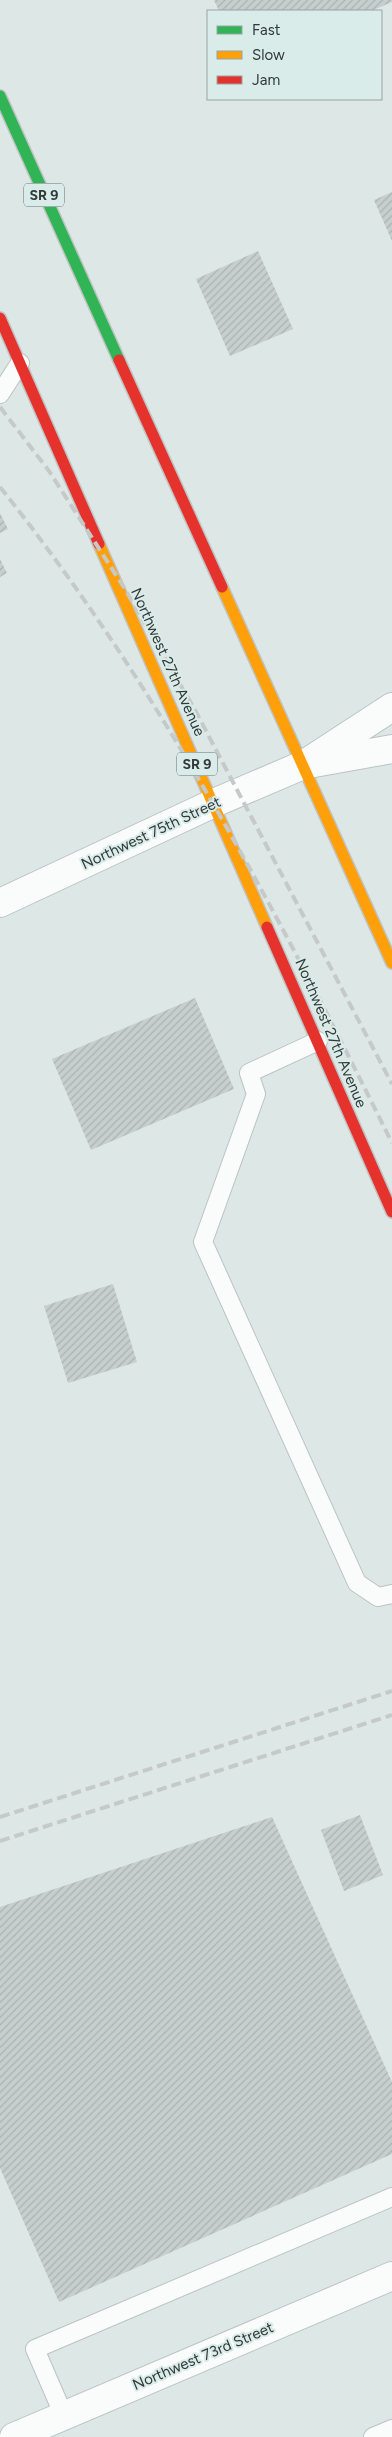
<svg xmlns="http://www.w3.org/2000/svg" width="392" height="2437" viewBox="0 0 392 2437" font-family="Figtree,sans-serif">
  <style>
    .building { fill: url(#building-hatch) }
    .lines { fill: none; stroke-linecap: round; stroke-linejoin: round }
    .lane-casing { stroke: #bbc3c2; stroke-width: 20 }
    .street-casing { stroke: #bbc3c2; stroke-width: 30 }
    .fast-casing { stroke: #bfc4c3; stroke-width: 14 }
    .slow-casing { stroke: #bfc4c3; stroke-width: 14 }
    .jam-casing { stroke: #bfc4c3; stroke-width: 14 }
    .lane { stroke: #fafcfb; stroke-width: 18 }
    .street { stroke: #fafcfb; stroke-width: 28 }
    .fast { stroke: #30b455; stroke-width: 11 }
    .slow { stroke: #ff9f0a; stroke-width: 11 }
    .jam { stroke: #e5322d; stroke-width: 11 }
    .rail { stroke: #c5c9c7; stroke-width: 4; stroke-dasharray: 10 5; stroke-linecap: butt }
    .labels { text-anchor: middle; stroke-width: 4; stroke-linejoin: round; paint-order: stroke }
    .shield { fill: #d9ece9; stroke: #646f6d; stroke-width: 1 }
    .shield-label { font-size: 14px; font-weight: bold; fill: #323938 }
    .street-label { font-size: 15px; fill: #323938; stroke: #d9ece9 }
  </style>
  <defs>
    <pattern id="building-hatch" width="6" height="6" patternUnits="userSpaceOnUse" patternTransform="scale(1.25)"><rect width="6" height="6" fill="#c7cfce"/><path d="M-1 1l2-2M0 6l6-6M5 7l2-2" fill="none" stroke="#abb2b2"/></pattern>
  </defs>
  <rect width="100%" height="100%" fill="#dde8e6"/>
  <path class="building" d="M214 0H392V2L371 11H219Z
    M392 192V241L374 200Z
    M258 251 293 329 230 356 196 279Z
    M0 513 8 529 0 533Z
    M0 559 7 573 0 577Z
    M195 998 234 1089 91 1150 52 1059Z
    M113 1284 137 1362 68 1383 44 1306Z
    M360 1815 383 1875 344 1891 321 1830Z
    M272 1817 392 2082V2154L59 2302 0 2168V1907Z"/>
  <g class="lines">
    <defs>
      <path id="lane" d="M0 394 20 363
        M318 1041 249 1073 256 1094 203 1242 357 1583 378 1597 392 1594
        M64 2416 35 2349 392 2197
        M373 2437 392 2429"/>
      <path id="street" d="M314 763 392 749
        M0 903 214 803 303 765 392 707
        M14 2437 392 2276"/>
      <path id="fast" d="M0 96 119 360"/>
      <path id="slow" d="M99 544 267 927
        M222 587 392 963"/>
      <path id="jam" d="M0 318 99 544
        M119 360 222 587
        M267 927 392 1212"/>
    </defs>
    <use href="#lane" class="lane-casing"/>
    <use href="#street" class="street-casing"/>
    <use href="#fast" class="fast-casing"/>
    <use href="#slow" class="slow-casing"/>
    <use href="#jam" class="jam-casing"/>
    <use href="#lane" class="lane"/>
    <use href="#street" class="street"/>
    <use href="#fast" class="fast"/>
    <use href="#slow" class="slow"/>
    <use href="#jam" class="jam"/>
    <path class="rail" d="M0 407 49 471 125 589 195 710 392 1084
      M0 487C159 686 279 915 392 1143
      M0 1817 392 1691
      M0 1841 392 1715"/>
  </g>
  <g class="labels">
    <g class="shield">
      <rect x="24" y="183.5" width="40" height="23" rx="4"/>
      <rect x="177" y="752.5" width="40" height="23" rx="4"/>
    </g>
    <g class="shield-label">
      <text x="44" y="200">SR 9</text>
      <text x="197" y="769">SR 9</text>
    </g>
    <g class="street-label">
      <text transform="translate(168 662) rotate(66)" y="5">Northwest 27th Avenue</text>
      <text transform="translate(151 833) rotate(-25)" y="5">Northwest 75th Street</text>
      <text transform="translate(331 1033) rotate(67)" y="5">Northwest 27th Avenue</text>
      <text transform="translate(203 2356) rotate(-23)" y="5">Northwest 73rd Street</text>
    </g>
  </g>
  <rect x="207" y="10" width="175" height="90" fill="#d9ece9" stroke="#96a4a2"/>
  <rect x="217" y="26" width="25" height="8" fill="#30b455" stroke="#96a4a2"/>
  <text x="252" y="35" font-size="15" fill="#323938">Fast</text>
  <rect x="217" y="51" width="25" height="8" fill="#ff9f0a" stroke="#96a4a2"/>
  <text x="252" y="60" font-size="15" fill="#323938">Slow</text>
  <rect x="217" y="76" width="25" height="8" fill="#e5322d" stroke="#96a4a2"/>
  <text x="252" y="85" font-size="15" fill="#323938">Jam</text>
</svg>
